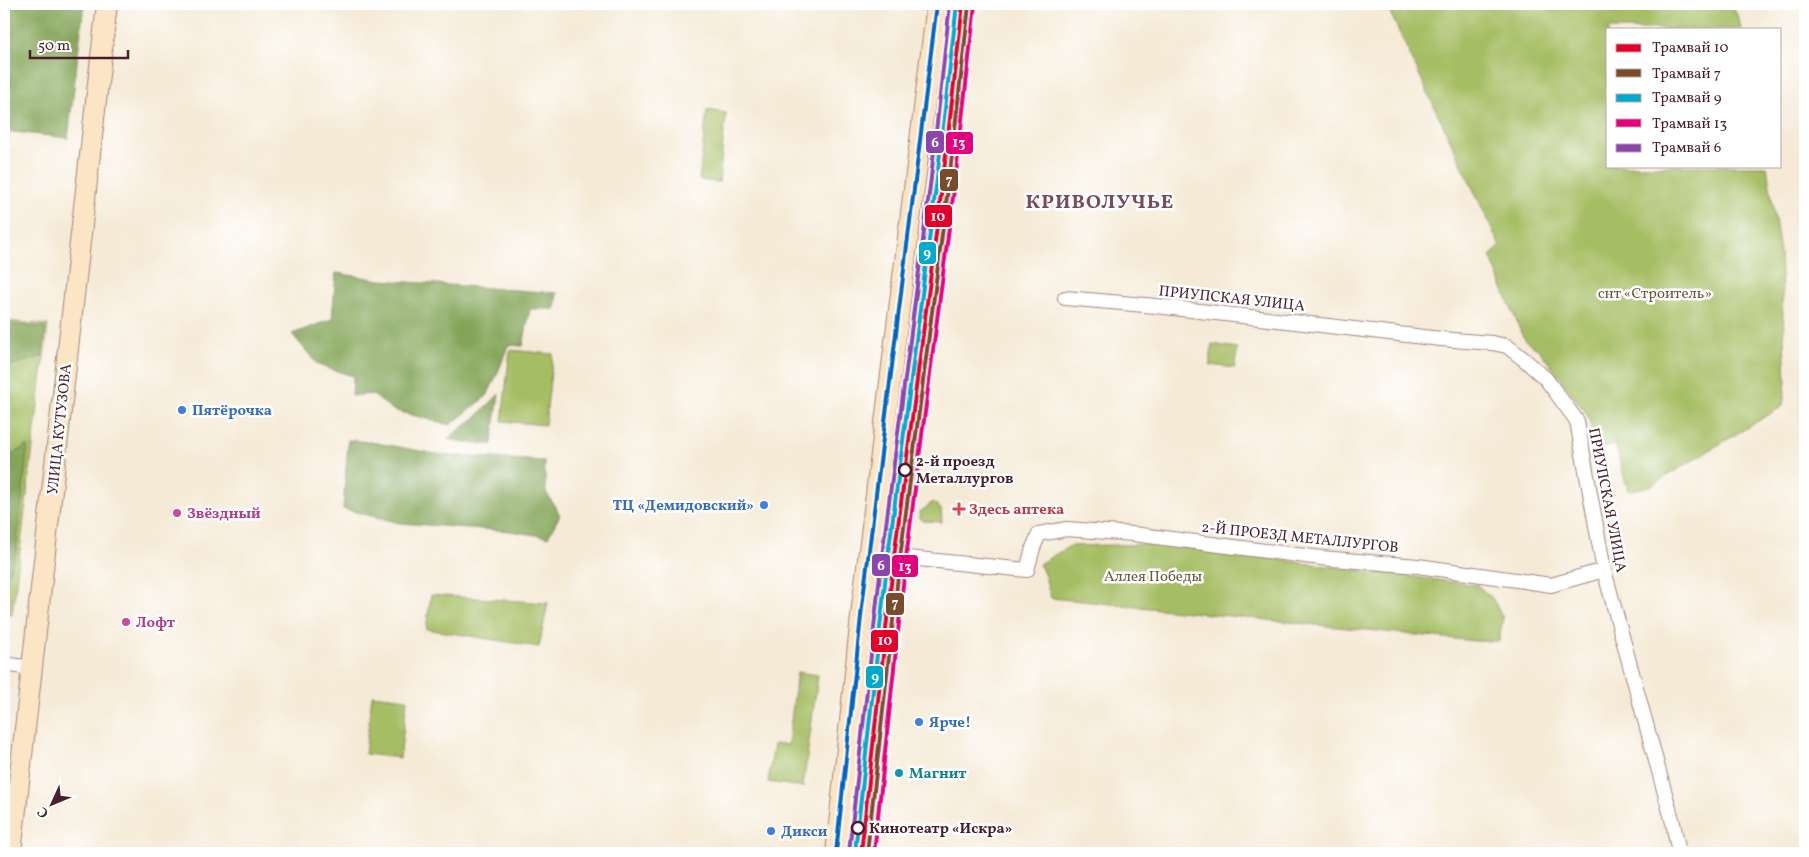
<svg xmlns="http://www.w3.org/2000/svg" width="1809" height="857" viewBox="0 0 1809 857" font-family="Vollkorn,serif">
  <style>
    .green { fill: #a5be63; stroke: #786e47 }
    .forest { fill: #84a559; stroke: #676242 }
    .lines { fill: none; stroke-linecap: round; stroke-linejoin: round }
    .street-casing { stroke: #a08480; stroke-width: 16 }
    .secondary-casing { stroke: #a08480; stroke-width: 22 }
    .street { stroke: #fff; stroke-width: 14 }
    .secondary { stroke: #fce5c4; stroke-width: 20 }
    .bus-1-casing { stroke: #fff; stroke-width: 8 }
    .bus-1 { stroke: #0065bd; stroke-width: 4 }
    .tram-1-casing { stroke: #fff; stroke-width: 8 }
    .tram-2-casing { stroke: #fff; stroke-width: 8 }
    .tram-3-casing { stroke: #fff; stroke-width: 8 }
    .tram-4-casing { stroke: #fff; stroke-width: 8 }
    .tram-5-casing { stroke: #fff; stroke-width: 8 }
    .tram-1 { stroke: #e4002b; stroke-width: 4 }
    .tram-2 { stroke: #7a4b2a; stroke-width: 4 }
    .tram-3 { stroke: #00a9ce; stroke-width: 4 }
    .tram-4 { stroke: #e5007d; stroke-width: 4 }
    .tram-5 { stroke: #8e44ad; stroke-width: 4 }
    .shop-dot { fill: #3f7fe0; stroke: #fff; stroke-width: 2 }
    .stop-dot { fill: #fff; stroke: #4a1f2b; stroke-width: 2.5 }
    .health-dot { fill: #e0444e; stroke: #fff; stroke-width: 2 }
    .hotel-dot { fill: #d1479c; stroke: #fff; stroke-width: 2 }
    .culture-dot { fill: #0f9aa8; stroke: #fff; stroke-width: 2 }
    .labels { text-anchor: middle; stroke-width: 5; stroke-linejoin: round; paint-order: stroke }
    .park-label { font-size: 15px; fill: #6a573f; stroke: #fff }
    .street-label { font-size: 15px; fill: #4a1f2b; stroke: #fff }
    .shop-label { font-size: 15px; font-weight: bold; fill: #366cbe; stroke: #fff; text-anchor: start }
    .stop-label { font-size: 15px; font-weight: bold; fill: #4a1f2b; stroke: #fff; text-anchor: start }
    .health-label { font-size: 15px; font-weight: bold; fill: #be3a42; stroke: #fff; text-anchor: start }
    .hotel-label { font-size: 15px; font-weight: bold; fill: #b23c85; stroke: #fff; text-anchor: start }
    .culture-label { font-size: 15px; font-weight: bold; fill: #0d838f; stroke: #fff; text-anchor: start }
    .district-label { font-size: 20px; font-weight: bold; letter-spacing: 1px; fill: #784b5d; stroke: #fff }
    .line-badge { stroke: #fff; stroke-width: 2 }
    .badge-label { font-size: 14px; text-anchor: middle; font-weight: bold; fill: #fff }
  </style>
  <rect width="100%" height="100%" fill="#fff"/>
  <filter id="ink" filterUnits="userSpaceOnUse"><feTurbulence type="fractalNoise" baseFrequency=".02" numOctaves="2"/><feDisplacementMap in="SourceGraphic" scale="10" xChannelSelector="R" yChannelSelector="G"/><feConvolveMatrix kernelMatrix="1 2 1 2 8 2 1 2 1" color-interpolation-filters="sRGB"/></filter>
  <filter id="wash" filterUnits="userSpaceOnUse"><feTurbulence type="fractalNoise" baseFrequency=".0096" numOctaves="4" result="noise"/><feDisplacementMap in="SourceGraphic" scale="20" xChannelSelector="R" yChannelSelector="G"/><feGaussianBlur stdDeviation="1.12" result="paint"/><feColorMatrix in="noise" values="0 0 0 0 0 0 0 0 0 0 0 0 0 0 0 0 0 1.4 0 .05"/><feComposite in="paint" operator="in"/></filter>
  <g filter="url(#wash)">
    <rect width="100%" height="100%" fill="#f5ead6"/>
    <path class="green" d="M1386 4H1732L1739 20 1741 29H1608V166H1767L1780 252 1786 382 1783 406 1650 486 1628 491 1615 444 1597 448 1587 414 1539 350 1528 343 1522 335 1490 256 1500 246Z
      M707 110 726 113 719 182 699 180Z
      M4 321 48 325 12 615 4 614Z
      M1212 344 1237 348 1235 368 1210 365Z
      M510 350 553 354 545 425 502 421Z
      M933 502 941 509 942 522 923 521 920 518V512Z
      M1155 544 1477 585 1492 598 1503 618 1499 641H1475L1051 598 1044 573 1039 564 1070 546Z
      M431 595 548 603 539 647 426 629Z
      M797 672 818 675 803 787 768 782 774 744 788 745Z
      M372 695 407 699 400 758 365 754Z"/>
    <path class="forest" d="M4 4H84L68 138 4 131Z
      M336 273 381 280 557 293 555 309H530L523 346 508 345 499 370 487 396 450 425 393 410 372 394 352 396 353 376 318 365 292 334 332 319Z
      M4 324 45 328 42 357 4 367Z
      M499 394 492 444H475L447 439 474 419Z
      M4 432 12 455 28 445 16 553 4 584Z
      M348 440 371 442 442 455 544 461 546 492 560 515 548 537 510 531 400 523 343 509Z"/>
  </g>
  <g filter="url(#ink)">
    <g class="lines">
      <defs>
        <path id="street" d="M1065 298 1156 306 1441 339 1492 343 1507 346 1526 361 1546 379 1577 421 1604 570 1673 823 1679 853
          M869 554 1027 570 1033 548 1039 534 1067 529 1133 534 1321 558 1418 566 1551 585 1604 570
          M4 664 31 668"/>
        <path id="secondary" d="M11 853 107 4
          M836 853 862 607 937 4"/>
      </defs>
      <use href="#street" class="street-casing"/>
      <use href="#secondary" class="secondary-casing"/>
      <use href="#street" class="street"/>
      <use href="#secondary" class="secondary"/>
      <defs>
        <path id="bus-1" d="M836 853 862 607 937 4"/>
      </defs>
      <use href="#bus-1" class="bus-1-casing"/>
      <use href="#bus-1" class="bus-1"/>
      <defs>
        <path id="tram-1" d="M861 853 894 557 943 180 963 4"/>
        <path id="tram-2" d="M867 853 900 558 949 181 969 5"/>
        <path id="tram-3" d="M855 852 888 556 937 179 957 4"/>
        <path id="tram-4" d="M874 853 906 558 955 182 975 5"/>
        <path id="tram-5" d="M849 852 882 556 931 178 950 4"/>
      </defs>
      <use href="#tram-1" class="tram-1-casing"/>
      <use href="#tram-2" class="tram-2-casing"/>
      <use href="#tram-3" class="tram-3-casing"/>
      <use href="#tram-4" class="tram-4-casing"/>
      <use href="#tram-5" class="tram-5-casing"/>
      <use href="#tram-1" class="tram-1"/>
      <use href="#tram-2" class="tram-2"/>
      <use href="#tram-3" class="tram-3"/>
      <use href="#tram-4" class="tram-4"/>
      <use href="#tram-5" class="tram-5"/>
    </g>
  </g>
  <g class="shop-dot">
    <circle cx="182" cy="410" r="5"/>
    <circle cx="764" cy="505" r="5"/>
    <circle cx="919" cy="722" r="5"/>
    <circle cx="771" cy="831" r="5"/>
  </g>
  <g class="stop-dot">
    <circle cx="905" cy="470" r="6"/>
    <circle cx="858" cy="828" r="6"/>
  </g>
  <path class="health-dot" d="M956.5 501.5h5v5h5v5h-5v5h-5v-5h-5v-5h5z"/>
  <g class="hotel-dot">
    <circle cx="177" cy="513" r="5"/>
    <circle cx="126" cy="622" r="5"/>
  </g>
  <circle class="culture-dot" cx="899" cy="773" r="5"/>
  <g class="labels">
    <g class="park-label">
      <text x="1655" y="298">снт «Строитель»</text>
      <text x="1153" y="581">Аллея Победы</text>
    </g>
    <g class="street-label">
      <text transform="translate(1232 298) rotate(6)" y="5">ПРИУПСКАЯ УЛИЦА</text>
      <text transform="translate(59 429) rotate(-84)" y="5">УЛИЦА КУТУЗОВА</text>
      <text transform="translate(1608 500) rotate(79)" y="5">ПРИУПСКАЯ УЛИЦА</text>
      <text transform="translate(1300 537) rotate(6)" y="5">2-Й ПРОЕЗД МЕТАЛЛУРГОВ</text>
    </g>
    <g class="shop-label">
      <text x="192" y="415">Пятёрочка</text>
      <text x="754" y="510" text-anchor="end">ТЦ «Демидовский»</text>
      <text x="929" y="727">Ярче!</text>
      <text x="781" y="836">Дикси</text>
    </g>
    <g class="stop-label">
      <text x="916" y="466">2-й проезд<tspan x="916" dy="17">Металлургов</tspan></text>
      <text x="869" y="833">Кинотеатр «Искра»</text>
    </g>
    <g class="health-label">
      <text x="969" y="514">Здесь аптека</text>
    </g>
    <g class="hotel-label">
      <text x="187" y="518">Звёздный</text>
      <text x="136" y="627">Лофт</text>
    </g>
    <g class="culture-label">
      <text x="909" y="778">Магнит</text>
    </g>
    <g class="district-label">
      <text x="1100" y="208">КРИВОЛУЧЬЕ</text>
    </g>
  </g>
  <g class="line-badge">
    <rect x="925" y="130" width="20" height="24" rx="5" fill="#8e44ad"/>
    <rect x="945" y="131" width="29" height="24" rx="5" fill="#e5007d"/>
    <rect x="939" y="168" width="20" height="24" rx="5" fill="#7a4b2a"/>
    <rect x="924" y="204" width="29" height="24" rx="5" fill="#e4002b"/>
    <rect x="918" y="241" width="19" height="24" rx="5" fill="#00a9ce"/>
    <rect x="871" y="553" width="20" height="24" rx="5" fill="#8e44ad"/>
    <rect x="891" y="554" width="28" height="24" rx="5" fill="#e5007d"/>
    <rect x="885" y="592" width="20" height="24" rx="5" fill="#7a4b2a"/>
    <rect x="870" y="629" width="29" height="24" rx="5" fill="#e4002b"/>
    <rect x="865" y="665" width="19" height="24" rx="5" fill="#00a9ce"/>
  </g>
  <g class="badge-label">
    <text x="935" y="147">6</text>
    <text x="959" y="147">13</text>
    <text x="949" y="185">7</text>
    <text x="938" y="221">10</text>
    <text x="927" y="258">9</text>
    <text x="881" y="570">6</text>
    <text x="905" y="571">13</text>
    <text x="895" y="608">7</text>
    <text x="885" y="645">10</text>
    <text x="875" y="682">9</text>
  </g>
  <rect width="1809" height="857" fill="none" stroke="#fff" stroke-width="20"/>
  <rect x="1606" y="28" width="175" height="140" fill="#ffffff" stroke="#b7a5aa"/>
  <rect x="1616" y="44" width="25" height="8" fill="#e4002b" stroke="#b7a5aa"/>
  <text x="1652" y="52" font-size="15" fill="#4a1f2b">Трамвай 10</text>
  <rect x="1616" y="69" width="25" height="8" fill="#7a4b2a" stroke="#b7a5aa"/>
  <text x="1652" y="78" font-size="15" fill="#4a1f2b">Трамвай 7</text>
  <rect x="1616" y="94" width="25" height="8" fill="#00a9ce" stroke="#b7a5aa"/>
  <text x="1652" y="102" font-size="15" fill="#4a1f2b">Трамвай 9</text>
  <rect x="1616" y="119" width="25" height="8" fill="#e5007d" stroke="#b7a5aa"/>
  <text x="1652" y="128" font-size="15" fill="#4a1f2b">Трамвай 13</text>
  <rect x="1616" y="144" width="25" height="8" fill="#8e44ad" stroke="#b7a5aa"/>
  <text x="1652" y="152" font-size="15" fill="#4a1f2b">Трамвай 6</text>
  <g transform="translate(52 804) rotate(226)" stroke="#ffffff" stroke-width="4" paint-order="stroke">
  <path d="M0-4L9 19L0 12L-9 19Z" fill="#4a1f2b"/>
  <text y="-8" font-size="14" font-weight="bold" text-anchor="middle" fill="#4a1f2b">С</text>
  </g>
  <path d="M30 50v8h98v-8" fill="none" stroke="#4a1f2b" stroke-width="2.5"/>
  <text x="38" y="50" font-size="15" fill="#4a1f2b" stroke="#ffffff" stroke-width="4" paint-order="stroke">50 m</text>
</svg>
